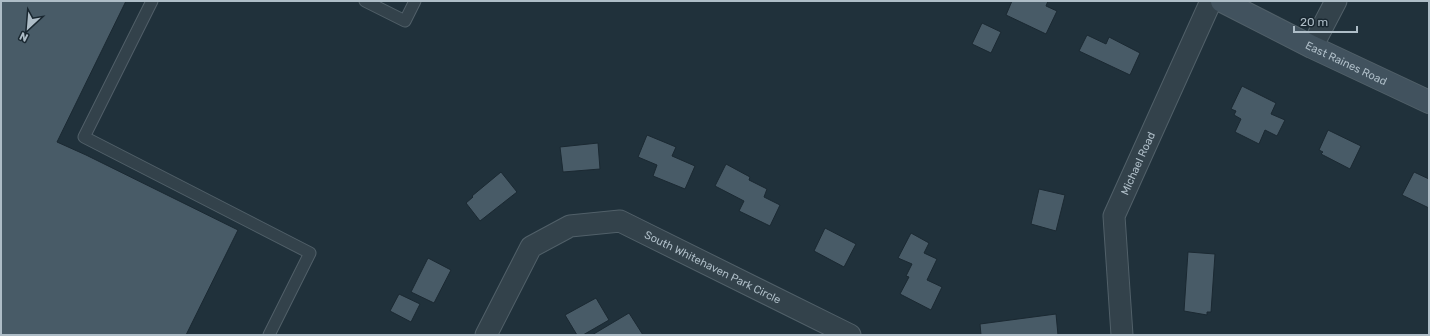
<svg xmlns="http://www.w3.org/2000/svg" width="1430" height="336" viewBox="0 0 1430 336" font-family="Rubik,sans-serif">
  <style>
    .building { fill: #485b67; stroke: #1b2932 }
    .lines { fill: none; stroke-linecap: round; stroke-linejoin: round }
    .service-casing { stroke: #516069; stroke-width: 13 }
    .minor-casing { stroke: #516069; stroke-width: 23 }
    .secondary-casing { stroke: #516069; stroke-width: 24 }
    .service { stroke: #33424b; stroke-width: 11 }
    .minor { stroke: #33424b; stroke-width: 21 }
    .secondary { stroke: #41525e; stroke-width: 22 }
    .labels { text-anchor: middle; stroke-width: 4; stroke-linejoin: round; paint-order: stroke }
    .street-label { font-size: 11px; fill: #aebdc7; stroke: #192730 }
  </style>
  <rect width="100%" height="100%" fill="#20313b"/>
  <path class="building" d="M1 1H126L57 142 86 155 238 230 186 335H1Z
    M1012 1H1048L1046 6 1057 11 1046 34 1006 15Z
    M982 23 1001 32 991 53 972 44Z
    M1087 35 1106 44 1109 37 1140 53 1130 75 1079 51Z
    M1242 86 1276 103 1271 114 1285 120 1277 136 1265 130 1259 144 1235 132 1241 119 1234 115 1236 111 1231 109Z
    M1328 130 1361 146 1350 169 1321 154 1323 152 1319 150Z
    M647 135 676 147 672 156 695 166 685 189 653 176 657 165 638 157Z
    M598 143 600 169 563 172 560 147Z
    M726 164 750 177 749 180 767 189 764 197 780 205 770 226 739 211 744 201 715 186Z
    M501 172 517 192 480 221 466 203 473 197 472 196Z
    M1414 172 1429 179V208L1402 195Z
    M1039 189 1065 195 1056 231 1031 224Z
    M825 228 856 244 844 267 814 251Z
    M911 233 929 243 924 253 937 259 927 280 942 287 931 310 900 294 909 277 906 276 912 264 898 258Z
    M1188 252 1215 254 1211 312H1207V315L1184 311Z
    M428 258 451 270 434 303 411 292Z
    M399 294 420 304 411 322 390 311Z
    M596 298 609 320 583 335H577L565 315Z
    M629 313 643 335H592Z
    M1056 314 1058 335H981L980 324Z"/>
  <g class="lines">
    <defs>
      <path id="service" d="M152 1 84 137 310 253 269 335
        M365 1 405 21 415 1"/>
      <g id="minor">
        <path d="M1312 47 1336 1"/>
        <path id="s1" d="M486 335 531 247 570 226 620 221 850 335"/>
        <path id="s2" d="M1122 335 1114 216 1211 1"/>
      </g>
      <g id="secondary">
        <path id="s3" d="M1222 1 1312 47 1429 102"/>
      </g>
    </defs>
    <use href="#service" class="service-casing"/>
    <use href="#minor" class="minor-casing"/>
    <use href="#secondary" class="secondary-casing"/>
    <use href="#service" class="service"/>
    <use href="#minor" class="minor"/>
    <use href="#secondary" class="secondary"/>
  </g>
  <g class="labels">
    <g class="street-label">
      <text dy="4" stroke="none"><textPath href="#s3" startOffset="139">East Raines Road</textPath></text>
      <text dy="4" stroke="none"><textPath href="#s2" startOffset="177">Michael Road</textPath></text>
      <text dy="4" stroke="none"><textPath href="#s1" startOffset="297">South Whitehaven Park Circle</textPath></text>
    </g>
  </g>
  <rect width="1430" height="336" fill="none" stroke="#aebdc7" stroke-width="4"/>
  <g transform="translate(28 28) rotate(206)" stroke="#192730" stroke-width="3" paint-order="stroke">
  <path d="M0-3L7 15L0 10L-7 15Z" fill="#aebdc7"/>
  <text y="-6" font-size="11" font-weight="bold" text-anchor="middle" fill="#aebdc7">N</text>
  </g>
  <path d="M1294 26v6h63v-6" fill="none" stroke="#aebdc7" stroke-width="2"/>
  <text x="1300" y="26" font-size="12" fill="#aebdc7" stroke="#192730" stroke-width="3" paint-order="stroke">20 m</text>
</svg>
